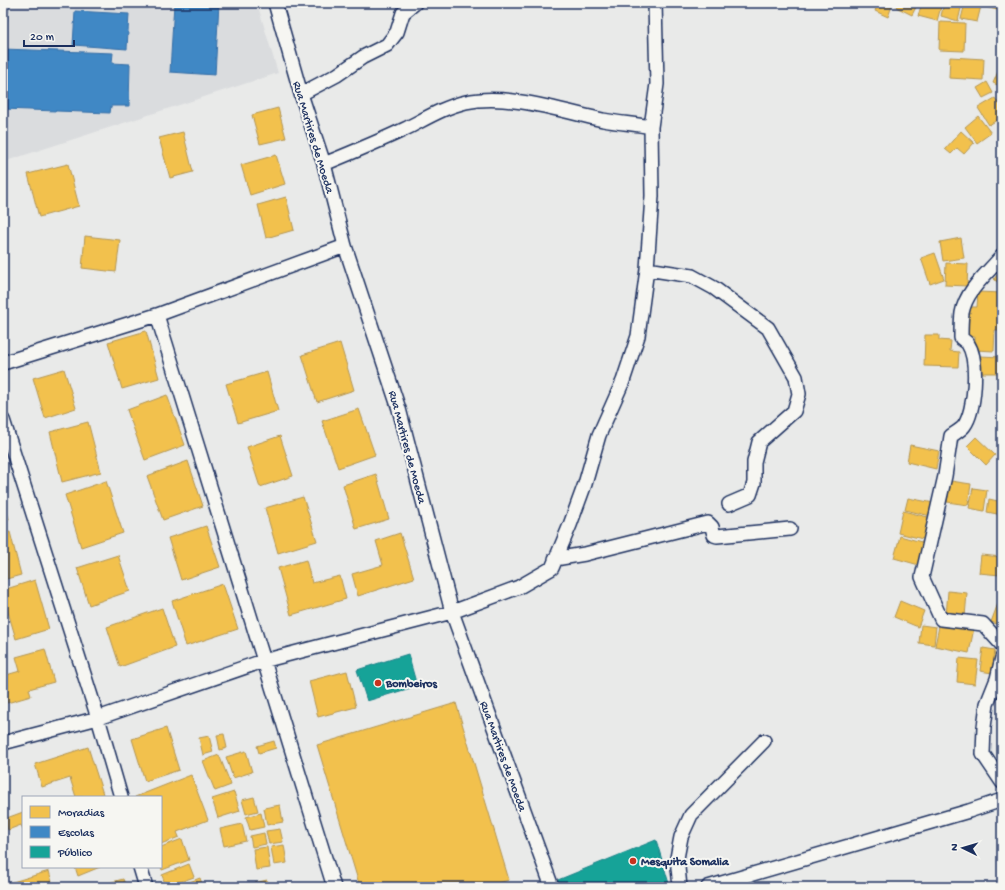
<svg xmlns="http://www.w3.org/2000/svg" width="1005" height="890" viewBox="0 0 1005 890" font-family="'Gochi Hand',sans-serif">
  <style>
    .built { fill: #dadcde }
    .homes { fill: #f2c14e; stroke: #b29553 }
    .schools { fill: #3f88c5; stroke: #346da6 }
    .public { fill: #17a398; stroke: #188087 }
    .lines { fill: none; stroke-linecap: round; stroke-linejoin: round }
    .minor-casing { stroke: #1b2f5e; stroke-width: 16 }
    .minor { stroke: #f6f6f2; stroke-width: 13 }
    .poi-dot { fill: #c8321e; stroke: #f6f6f2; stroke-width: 1.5 }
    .labels { text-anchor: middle; stroke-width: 4; stroke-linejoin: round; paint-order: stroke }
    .street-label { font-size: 12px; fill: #1b2f5e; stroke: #f6f6f2 }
    .poi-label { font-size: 12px; font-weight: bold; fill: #1b2f5e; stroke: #f6f6f2; text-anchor: start }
  </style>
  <rect width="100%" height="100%" fill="#e9eae9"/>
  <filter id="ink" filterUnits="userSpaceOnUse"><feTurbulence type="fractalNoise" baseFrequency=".025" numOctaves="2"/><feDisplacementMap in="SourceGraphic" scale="8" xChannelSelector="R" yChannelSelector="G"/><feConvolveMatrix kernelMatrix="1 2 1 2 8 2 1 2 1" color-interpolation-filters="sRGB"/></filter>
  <g filter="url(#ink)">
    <path class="built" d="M3 3H257L278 73 3 162Z"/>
    <path class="homes" d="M869 3H893L888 17 875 11 877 6Z
      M898 3H918L912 15 896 7Z
      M922 3H942L937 21 918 16Z
      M944 3 962 4 958 21 941 16Z
      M965 3 981 6 977 22 961 19Z
      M986 3H1002V11L985 7Z
      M940 22 965 23 964 51 939 50Z
      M950 57 984 59 983 80 949 78Z
      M1001 65 1002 66V87L993 83Z
      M987 82 993 93 983 98 977 88Z
      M995 98 1002 110V117L989 125 978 108Z
      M278 108 286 138 260 144 252 115Z
      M978 116 991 133 977 143 965 127Z
      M961 131 974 143 964 154 957 148 951 154 945 149Z
      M183 132 193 172 170 178 159 138Z
      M276 155 285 184 250 195 241 165Z
      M68 164 79 206 39 217 28 174Z
      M286 197 294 230 266 238 258 205Z
      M85 236 120 240 116 272 82 268Z
      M961 238 964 258 943 261 940 242Z
      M935 253 944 279 930 284 921 258Z
      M946 263 968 264 967 286 945 285Z
      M1002 269V286L994 279Z
      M978 292 1002 293V330H995L994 351 975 350V337H965L967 307H977Z
      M146 331 159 378 122 389 108 342Z
      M925 335H939V340L951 341 950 351 959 352 958 367 924 366Z
      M340 343 354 390 317 402 302 355Z
      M980 356 1002 357V373H980Z
      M64 369 76 408 45 418 33 378Z
      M267 372 278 411 238 423 226 384Z
      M167 395 185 445 145 460 127 410Z
      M359 409 375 455 338 468 322 421Z
      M88 422 101 472 62 482 50 432Z
      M280 436 293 476 260 487 247 447Z
      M976 437 995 455 986 465 967 446Z
      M910 445 939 451 936 469 907 462Z
      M188 461 203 506 163 520 147 476Z
      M376 474 389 519 356 529 343 485Z
      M106 481 123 533 81 547 65 495Z
      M951 481 971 484 968 505 947 502Z
      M973 488 987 490 984 511 969 508Z
      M303 497 317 541 278 553 265 508Z
      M908 498 934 503 931 516 905 510Z
      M989 499 1002 502V515L987 512Z
      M3 500 9 519 3 521Z
      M903 511 932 518 927 540 898 533Z
      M206 526 220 567 181 580 168 538Z
      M10 532 21 575 3 580V534Z
      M400 533 414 578 358 596 352 574 383 565 376 541Z
      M900 536 925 543 919 565 894 558Z
      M118 555 130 591 89 605 77 568Z
      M981 555 1002 557 1000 575 979 573Z
      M306 560 312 583 340 576 346 599 291 615 278 568Z
      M35 580 49 629 16 639 3 595V590Z
      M223 584 238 629 186 646 172 601Z
      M948 591 967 593 965 617 946 616Z
      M1002 593V620L1000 625 991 622Z
      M900 601 924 611 918 627 894 617Z
      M162 608 175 647 120 667 107 627Z
      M940 621 974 628 969 653 935 646Z
      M921 625 936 627 934 645 919 643Z
      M983 648 995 650 992 673 980 671Z
      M45 649 54 682 29 689 31 696 7 703 3 690V676L20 671 16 657Z
      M959 658 978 660 975 684 957 682Z
      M347 671 356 707 318 717 309 681Z
      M456 703 509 880 485 887H360L317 745Z
      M166 728 179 770 145 781 132 739Z
      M224 734 227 748 220 750 217 735Z
      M209 736 213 752 203 755 199 738Z
      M274 741 276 748 259 753 257 746Z
      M88 747 103 794 95 797H76L70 778 42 787 35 764Z
      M246 751 252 772 233 778 226 757Z
      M219 755 231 785 215 791 203 761Z
      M191 775 208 820 177 832 179 837 161 844V797H135Z
      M234 792 240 811 218 818 212 799Z
      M254 797 258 811 246 814 242 800Z
      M280 805 283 822 267 825 264 808Z
      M23 812V829L21 825 8 830 4 819Z
      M261 813 264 827 250 830 246 817Z
      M242 824 246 841 224 846 220 829Z
      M280 829 283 842 269 844 266 831Z
      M264 833 266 844 252 847 250 836Z
      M182 839 189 860 162 870 161 866V847Z
      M284 845 287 863 274 865 271 847Z
      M267 847 270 868 256 870 253 849Z
      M189 864 194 877 166 887 162 875Z
      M75 867H100L78 876Z
      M49 871 52 882 37 887H3V885Z
      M200 878 203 887H176Z
      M123 879 126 887H94Z
      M267 880 269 887H256L255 883Z"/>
    <path class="schools" d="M3 3H9L6 27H3Z
      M174 3H219L215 75 170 72Z
      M75 11 129 14 127 49 73 45Z
      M3 49 113 53 112 63 130 64 129 106H111L110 113 3 109Z"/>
    <path class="public" d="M408 654 417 686 367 701 357 670Z
      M656 840 670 887H555L553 882Z"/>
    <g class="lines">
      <defs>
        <path id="minor" d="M275 3 301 94 324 164 345 246 399 409 452 612 552 887
          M301 94 337 75 363 57 387 45 397 32 403 13 415 3
          M324 164C351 153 378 142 405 129 425 119 444 107 466 102 508 93 562 111 603 120 619 123 636 124 651 127
          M1002 256C988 273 966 290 962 313 961 321 961 330 961 338 963 340 967 342 968 344 979 361 975 411 964 426 961 430 955 433 951 436L945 476 922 577 941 619 983 624 1002 645
          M647 269 692 276 714 288 768 328 796 377 799 394 794 411 759 442 754 462V483L750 495 729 504
          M157 315 334 887
          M3 363 157 315 345 246
          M3 420 98 718 121 797
          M555 559 585 554 708 523 712 527 714 535 717 536 790 529
          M1002 658 997 679 987 704 984 727 983 754 1002 782
          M3 743 98 718 263 661 452 612 519 587 552 568 570 525 585 484 599 435 623 381 638 336 647 269 652 196 651 127 657 84 655 3
          M140 867 146 887
          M680 887 677 858 681 837 691 815 764 741
          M708 887 969 811 1002 800"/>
      </defs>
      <use href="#minor" class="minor-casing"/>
      <use href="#minor" class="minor"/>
    </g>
  </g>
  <g class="poi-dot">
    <circle cx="378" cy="683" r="4"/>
    <circle cx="633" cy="861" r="4"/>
  </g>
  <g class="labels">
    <g class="street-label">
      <text transform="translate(314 137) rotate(73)" y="4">Rua Martires de Moeda</text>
      <text transform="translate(408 447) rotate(75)" y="4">Rua Martires de Moeda</text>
      <text transform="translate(504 756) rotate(70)" y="4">Rua Martires de Moeda</text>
    </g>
    <g class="poi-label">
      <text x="386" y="687">Bombeiros</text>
      <text x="641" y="865">Mesquita Somalia</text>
    </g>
  </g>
  <rect width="1005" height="890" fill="none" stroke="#f6f6f2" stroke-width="16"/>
  <rect x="8" y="8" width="989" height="874" fill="none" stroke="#1b2f5e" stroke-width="1.5" filter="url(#ink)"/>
  <rect x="22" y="796" width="140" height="72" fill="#f6f6f2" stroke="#9ea6b7"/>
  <rect x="30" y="806" width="20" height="12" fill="#f2c14e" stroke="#9ea6b7"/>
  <text x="58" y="816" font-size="12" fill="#1b2f5e">Moradias</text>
  <rect x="30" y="826" width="20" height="12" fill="#3f88c5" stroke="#9ea6b7"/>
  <text x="58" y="836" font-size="12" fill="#1b2f5e">Escolas</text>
  <rect x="30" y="846" width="20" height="12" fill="#17a398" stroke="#9ea6b7"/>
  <text x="58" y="856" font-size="12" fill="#1b2f5e">Público</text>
  <g transform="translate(963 848) rotate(275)" stroke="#f6f6f2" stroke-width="3" paint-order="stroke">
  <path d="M0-3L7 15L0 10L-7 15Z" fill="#1b2f5e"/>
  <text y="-6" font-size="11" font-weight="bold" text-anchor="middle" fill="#1b2f5e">N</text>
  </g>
  <path d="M24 40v6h50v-6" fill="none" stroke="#1b2f5e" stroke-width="2"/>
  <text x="30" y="40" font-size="12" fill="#1b2f5e" stroke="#f6f6f2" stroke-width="3" paint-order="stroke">20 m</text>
</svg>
